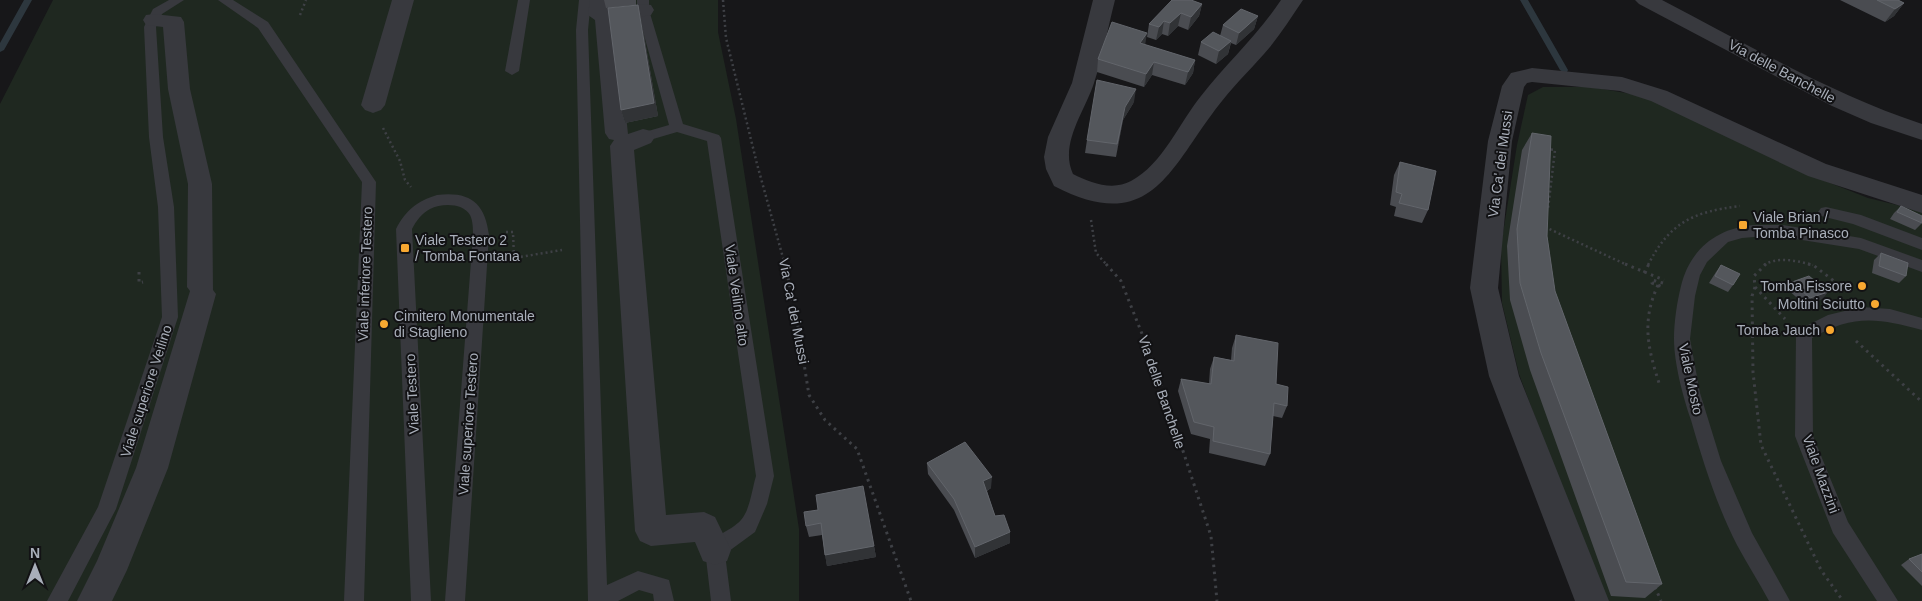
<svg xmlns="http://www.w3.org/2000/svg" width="1922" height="601" viewBox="0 0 1922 601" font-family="Helvetica,sans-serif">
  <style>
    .green { fill: #1f2820 }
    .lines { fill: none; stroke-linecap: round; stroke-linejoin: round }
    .stream { fill: #2d373e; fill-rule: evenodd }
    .path-far1 { stroke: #3e4045; stroke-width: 2.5; stroke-dasharray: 2 3; stroke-linecap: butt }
    .path { stroke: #3e4045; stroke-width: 3; stroke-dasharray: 2.5 4.5; stroke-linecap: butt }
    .lane { fill: #38393e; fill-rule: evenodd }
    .street { fill: #38393e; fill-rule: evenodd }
    .wall { fill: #4a4c51 }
    .shaded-wall { fill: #313336 }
    .building { fill: #54575c; stroke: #62656b }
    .poi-dot { fill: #f8a831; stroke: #121214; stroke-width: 2 }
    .labels { text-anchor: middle; stroke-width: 4; stroke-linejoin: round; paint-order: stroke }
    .street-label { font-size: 14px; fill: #a9afba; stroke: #121214 }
    .poi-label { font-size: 14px; fill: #a9afba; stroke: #121214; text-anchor: start }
  </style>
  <rect width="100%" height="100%" fill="#171719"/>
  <path class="green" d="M53 0H718V32L736 119 799 529V601H0V104Z
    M1543 87H1591L1643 96 1795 169 1868 198 1922 211V601H1603L1519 374 1502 303 1501 246 1517 145 1528 95Z"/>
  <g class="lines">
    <path class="stream" d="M24 0H32L4 50 0 52V43Z
      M1520 0H1528L1568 70 1567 72 1564 73 1560 70Z"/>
    <path class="path-far1" d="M723 0 726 38 757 164 785 265
      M300 15 306 0
      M383 128 400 161 405 180 411 187
      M1546 149 1555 150 1548 209
      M1091 220 1096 253 1107 265
      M1545 227 1627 265
      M506 232H513L514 258 562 250
      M1648 265C1670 222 1693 212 1740 206
      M1764 265C1778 256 1798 261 1813 265"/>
    <path class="path" d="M785 264 797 320 809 395 825 420 857 449 911 601
      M1106 264 1121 281 1156 369 1211 536 1217 601
      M1625 264 1664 280
      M1766 264 1754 276 1755 287 1785 319
      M1808 264 1813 265 1847 291
      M139 272V283L143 282
      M1644 273 1649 264
      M1663 283 1652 280V283L1663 287
      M1658 285C1641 322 1648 349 1660 386
      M1755 287 1752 296 1753 372 1761 445 1821 570 1843 601
      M1856 341 1922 402
      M1655 587 1661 601"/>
    <path class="lane" d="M169 0H184L162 14 156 27 163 137 174 207 178 317 116 509 68 601H47L98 507 162 317 158 207 149 137 144 27 153 9Z
      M218 0H233L268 22 376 182 364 601H344L362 182 258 28Z
      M518 0H530L519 71 512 75 505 71Z
      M579 0H591L588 30 607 585 638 571 669 580 674 601H654L653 594 639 590 618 601H588L576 30Z
      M637 0H649V10L683 124 719 135 721 138 774 476 767 504 755 532 725 554 731 601H711L705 550C712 535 730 532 741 520 750 510 752 489 756 476L707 141 677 132 643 142 638 140 636 137 638 134 669 125 637 10Z
      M437 195C470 191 485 203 489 235L465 601H445L473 235C473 229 473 221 470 215 463 203 442 203 430 209 422 213 416 221 412 229L431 601H411L396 229C406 210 417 201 437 195Z
      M1826 207 1861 215 1922 238V250L1853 224 1821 216 1818 212 1821 208Z
      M1754 225H1783L1861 238 1922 260V272L1859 249 1783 237H1754L1742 238 1728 242 1707 262 1700 275 1695 296 1690 339 1700 393 1721 461 1752 533 1790 601H1769C1759 582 1747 564 1737 545 1717 506 1703 462 1691 420 1683 397 1674 363 1674 339 1674 322 1677 302 1681 286 1690 249 1717 228 1754 225Z
      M1861 307 1890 309 1922 318V330C1879 318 1852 314 1812 338L1813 436 1848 522 1898 601H1877L1833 533 1795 436 1796 335 1798 330 1828 315Z"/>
    <path class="street" d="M392 0H414L385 105 381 110 373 113 365 110 361 105Z
      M590 0H612L610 9 643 4 651 5 654 10 651 15 616 21 628 134 643 129 651 131 655 137 651 143 634 150 666 515 704 512 715 517 731 550 727 561 715 565 703 561 695 542 651 546 640 541 635 531 610 146 614 140 609 139 605 133 595 20 588 15Z
      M1093 0H1115C1108 27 1103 56 1094 83 1085 111 1059 144 1073 174 1090 183 1113 191 1131 181 1163 164 1179 123 1201 96 1227 63 1258 35 1281 0H1303C1292 16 1282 32 1270 47 1254 66 1237 82 1222 101 1171 164 1154 238 1054 186L1046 169 1044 157 1048 137 1072 83Z
      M1635 0H1662C1747 44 1831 94 1922 124V140L1871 123 1832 106 1639 4Z
      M154 14 181 17 184 22 190 89 212 184 213 290 216 294 168 468 127 570 112 601H77L97 561 136 468 190 291 187 287 188 184 168 89 163 27 146 25 143 20 146 15Z
      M1532 68 1622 77 1667 91 1826 164 1922 195V213L1808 176 1651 101 1620 91 1532 82 1527 83 1524 87 1512 141 1498 288 1519 376 1609 601H1575L1489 376 1470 288 1488 141 1502 86 1511 73Z"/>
  </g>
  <path class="wall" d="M604 0H636V5H638L641 18 658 116 625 123 621 110 635 5 606 8Z
    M1840 0H1898L1904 3 1894 16 1885 22Z
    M1196 2 1202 4 1199 16 1188 30 1178 26 1168 36 1162 34 1156 40 1147 37 1149 24Z
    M1258 16 1254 29 1236 45 1231 43 1228 54 1216 64 1198 55 1201 42 1220 36 1223 25Z
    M1145 45 1195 60 1193 73 1185 85 1152 75 1144 87 1097 72 1098 59Z
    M1134 102 1123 120 1116 157 1085 153 1087 140Z
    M1532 133 1555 291 1662 584 1645 598 1611 596 1530 370 1510 300 1507 246 1522 150Z
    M1400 162 1428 210 1422 223 1394 216 1396 207 1390 205 1394 175Z
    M1901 206 1922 223 1915 230 1890 219 1894 213Z
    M1881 253 1906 276 1899 283 1872 273 1874 260Z
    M1721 265 1733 285 1728 292 1709 283 1716 272Z
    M1792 282 1828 292 1822 299 1804 304 1786 288Z
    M1236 335 1276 384 1287 406 1282 418 1273 416 1270 454 1265 466 1209 453 1210 439 1191 434 1178 391 1181 379 1209 384 1210 369 1214 357 1231 360 1232 348Z
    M927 463 991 488 987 491 995 516 1010 543 975 558 954 510 928 474Z
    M818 510 874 546 876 557 827 566 822 535 809 537 806 526Z
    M1922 554V586L1901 565 1909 559Z"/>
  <path class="shaded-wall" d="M1904 3 1894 16 1885 22 1895 9Z
    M1202 4 1199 16 1188 30 1191 17Z
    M638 5 641 18 658 116 625 123 621 110Z
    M1181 13 1178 26 1168 36 1170 23Z
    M1258 16 1254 29 1236 45 1239 33Z
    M1164 21 1162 34 1156 40 1159 27Z
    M1147 33 1145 46 1140 43Z
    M1231 41 1228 54 1216 64 1219 51Z
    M1195 60 1193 73 1185 85 1188 72Z
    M1154 62 1152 75 1144 87 1146 74Z
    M1136 89 1134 102 1123 120 1116 157 1125 107Z
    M1828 292 1822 299 1804 304 1810 298Z
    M992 477 991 488 983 493V481Z
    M1010 532V543L975 558V547Z
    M874 546 876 557 827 566 825 555Z"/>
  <path class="building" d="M1172 0H1191L1202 4 1191 17 1181 13 1170 23 1164 21 1159 27 1149 24Z
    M1877 0H1898L1904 3 1895 9Z
    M638 5 654 103 621 110 608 8Z
    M1241 9 1258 16 1239 33 1223 25Z
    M1112 22 1147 33 1140 43 1195 60 1188 72 1154 62 1146 74 1098 59Z
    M1213 32 1231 41 1219 51 1201 42Z
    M1097 80 1136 89 1125 107 1117 144 1087 140Z
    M1532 133 1551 136 1547 236 1555 291 1662 584 1626 582 1541 353 1520 283 1517 229Z
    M1400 162 1436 171 1428 210 1399 203 1402 194 1396 192Z
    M1901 206 1922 216V223L1897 212Z
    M1881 253 1908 263 1906 276 1879 266Z
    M1721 265 1740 274 1733 285 1715 276Z
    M1809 276 1828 292 1810 298 1792 282Z
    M1236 335 1278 343 1276 384 1288 387 1287 406 1274 403 1270 454 1213 441 1214 427 1194 422 1181 379 1211 384 1214 357 1234 361Z
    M965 442 992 477 983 481 995 516 1004 515 1010 532 975 547 954 499 927 463Z
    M863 486 874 546 825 555 821 523 806 526 804 512 818 510 816 495Z
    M1922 554V572L1909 559Z"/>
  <g class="poi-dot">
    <rect x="1738" y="220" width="10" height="10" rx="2.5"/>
    <rect x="400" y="243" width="10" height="10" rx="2.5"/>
    <circle cx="1862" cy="286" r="5"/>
    <circle cx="1875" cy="304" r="5"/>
    <circle cx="384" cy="324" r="5"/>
    <circle cx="1830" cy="330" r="5"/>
  </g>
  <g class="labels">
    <g class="street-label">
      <text transform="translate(1782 71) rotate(28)" y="5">Via delle Banchelle</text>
      <text transform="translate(1500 164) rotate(-82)" y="5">Via Ca' dei Mussi</text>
      <text transform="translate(365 274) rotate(-88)" y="5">Viale inferiore Testero</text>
      <text transform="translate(737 295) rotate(82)" y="5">Viale Veilino alto</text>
      <text transform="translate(794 311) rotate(79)" y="5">Via Ca' dei Mussi</text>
      <text transform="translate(1691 379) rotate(78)" y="5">Viale Mosto</text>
      <text transform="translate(146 391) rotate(-72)" y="5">Viale superiore Veilino</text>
      <text transform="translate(1162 392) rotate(71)" y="5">Via delle Banchelle</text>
      <text transform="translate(412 394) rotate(-93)" y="5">Viale Testero</text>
      <text transform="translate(468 424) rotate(-86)" y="5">Viale superiore Testero</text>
      <text transform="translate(1821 474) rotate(70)" y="5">Viale Mazzini</text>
    </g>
    <g class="poi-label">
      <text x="1753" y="222">Viale Brian /<tspan x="1753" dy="16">Tomba Pinasco</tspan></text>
      <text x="415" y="245">Viale Testero 2<tspan x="415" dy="16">/ Tomba Fontana</tspan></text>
      <text x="1852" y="291" text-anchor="end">Tomba Fissore</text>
      <text x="1865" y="309" text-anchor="end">Moltini Sciutto</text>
      <text x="394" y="321">Cimitero Monumentale<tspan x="394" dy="16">di Staglieno</tspan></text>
      <text x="1820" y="335" text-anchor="end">Tomba Jauch</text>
    </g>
  </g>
  <g transform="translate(35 566)" stroke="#121214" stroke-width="4" paint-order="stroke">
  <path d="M0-4L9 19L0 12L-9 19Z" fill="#a9afba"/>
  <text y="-8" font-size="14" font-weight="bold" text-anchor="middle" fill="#a9afba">N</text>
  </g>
</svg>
